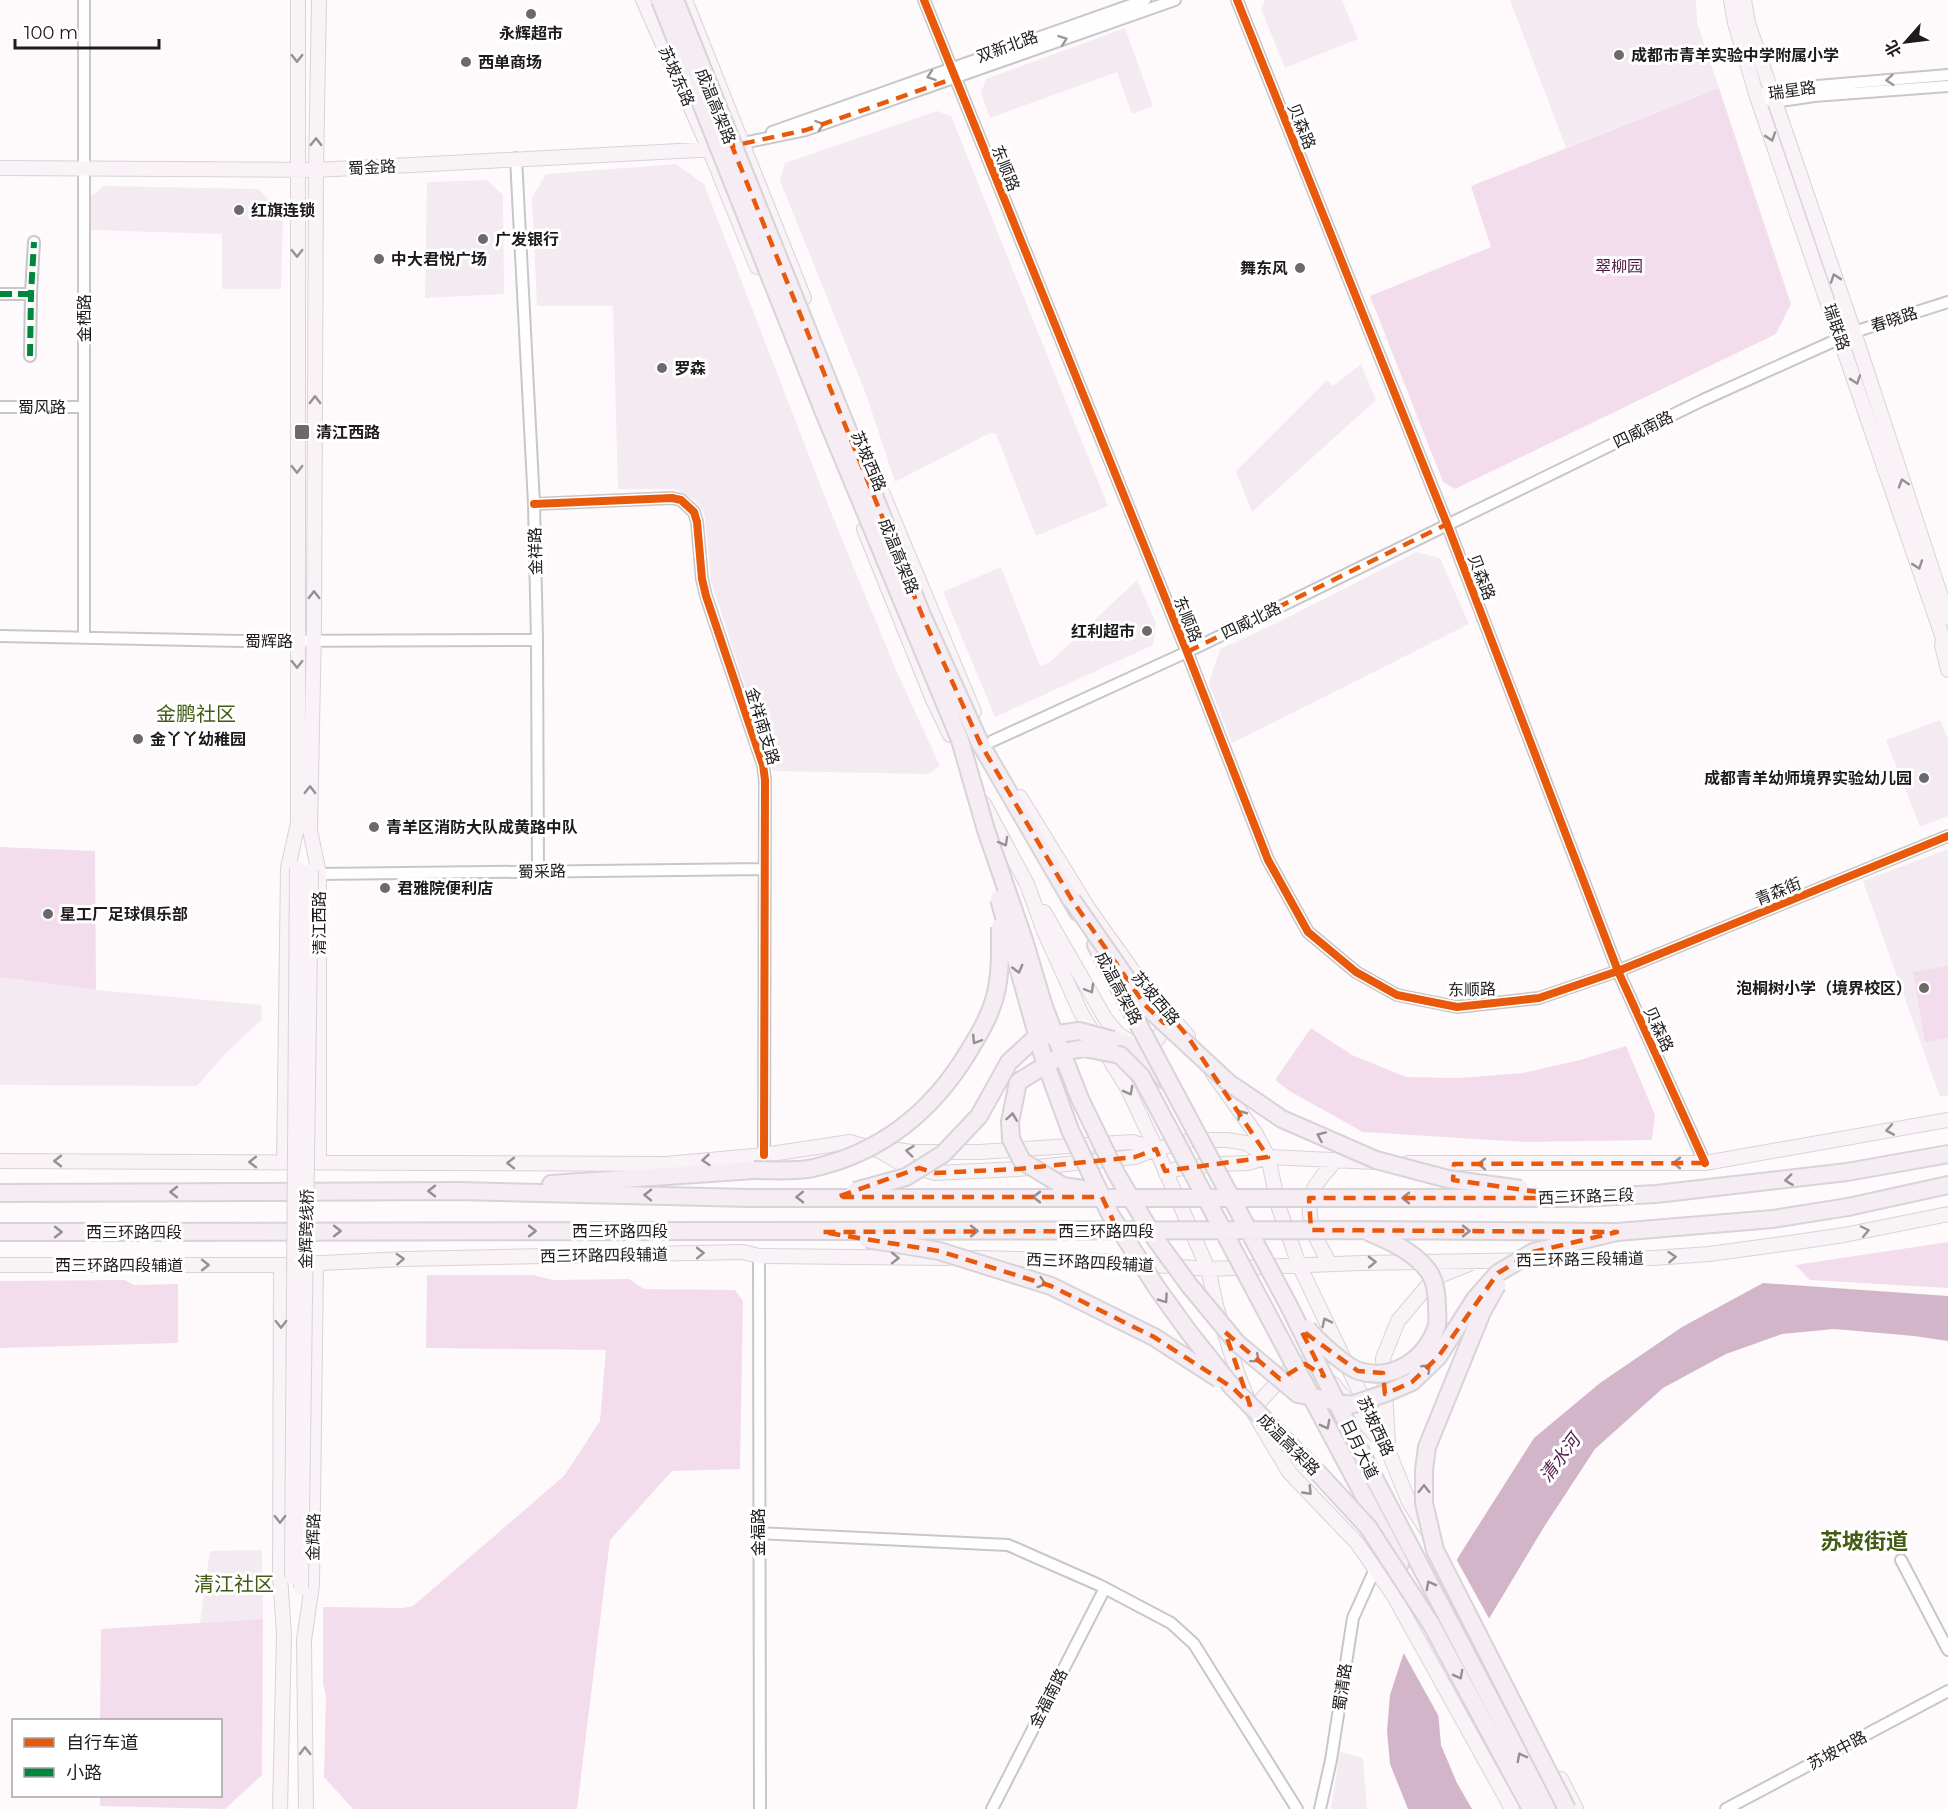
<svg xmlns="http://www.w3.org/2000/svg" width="1948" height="1809" viewBox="0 0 1948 1809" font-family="Montserrat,'Noto Sans SC',sans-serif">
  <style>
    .built { fill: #f4eaf1 }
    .green { fill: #f3dded }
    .water { fill: #d3b5ca }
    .pier { fill: #fefafc }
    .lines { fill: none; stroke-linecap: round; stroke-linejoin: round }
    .minor-casing { stroke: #c9c6c8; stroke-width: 14 }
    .major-casing { stroke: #d6d4d6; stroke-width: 16 }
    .highway-casing { stroke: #d6d4d6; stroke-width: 20 }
    .minor { stroke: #fffeff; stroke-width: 10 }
    .major { stroke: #f9f2f7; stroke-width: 14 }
    .highway { stroke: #f6ecf3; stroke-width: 16 }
    .major-bridge-casing { stroke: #d6d4d6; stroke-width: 16; stroke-linecap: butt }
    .highway-bridge-casing { stroke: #d6d4d6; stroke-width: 20; stroke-linecap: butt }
    .major-bridge { stroke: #f9f2f7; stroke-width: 14 }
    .highway-bridge { stroke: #f6ecf3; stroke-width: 16 }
    .quiet { stroke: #00873e; stroke-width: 6; stroke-dasharray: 12 6; stroke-linecap: butt }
    .cycleway-casing { stroke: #fff; stroke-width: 11 }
    .cycleway { stroke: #e8590c; stroke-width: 8 }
    .oneway { stroke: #9a9899 }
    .oneway2 { stroke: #969195 }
    .oneway3 { stroke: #958e93 }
    .marked { fill: none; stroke: #e8590c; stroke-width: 4.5; stroke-dasharray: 12 8; stroke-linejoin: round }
    .poi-dot { fill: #6c696b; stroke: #fff; stroke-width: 2 }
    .labels { text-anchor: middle; stroke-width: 6; stroke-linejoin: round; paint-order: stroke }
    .poi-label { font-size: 16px; font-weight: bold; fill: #1e1b1d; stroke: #fff; text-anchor: start }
    .street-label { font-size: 16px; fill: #1e1b1d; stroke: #fff }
    .park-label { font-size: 16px; fill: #4d1a43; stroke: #fff }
    .water-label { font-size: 18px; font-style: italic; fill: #56224b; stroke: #fff }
    .quarter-label { font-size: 20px; fill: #435b13; stroke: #fff }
    .district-label { font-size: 22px; font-weight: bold; fill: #435b13; stroke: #fff }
  </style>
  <rect width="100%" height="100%" fill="#fefafc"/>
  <path class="built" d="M1265 0H1342L1358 39 1285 68 1261 9Z
    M1510 0H1696L1697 22 1719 88 1566 148Z
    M1125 28 1153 106 1132 114 1117 72 990 118 981 93 986 79Z
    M937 111 951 116 1108 506 1036 536 996 434 990 433 895 482 866 394 780 181 785 163Z
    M676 164 704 184 830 510 896 670 940 766 928 774 773 771 711 581 705 517 703 512 695 500 675 489H618L613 306H537L532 198 546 174Z
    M487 180 503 195 504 294 425 298 427 182Z
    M104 186 259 189 283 218 281 289H222V234L90 230 91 197Z
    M1361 364 1376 400 1252 512 1236 471 1327 380 1333 386Z
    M1416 552 1440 558 1469 624 1232 743 1209 683 1220 649 1275 624Z
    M1001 567 1040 666 1050 662 1137 580 1156 623 1153 645 995 717 943 592Z
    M1940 720 1948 739V816L1920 827 1886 740Z
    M1948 849V1095L1940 1097 1863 881Z
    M0 977 96 990 261 1005 262 1019 224 1055 197 1086 0 1085Z
    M262 1550 263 1619 200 1623 210 1551Z
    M1340 1752 1363 1758 1367 1809H1331Z"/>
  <path class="green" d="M1719 88 1791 304 1776 334 1455 489 1443 482 1370 296 1491 247 1471 186Z
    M0 847 95 851 96 990 0 977Z
    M1948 966V1038L1925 1042 1913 972Z
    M1311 1028 1352 1055 1406 1077 1460 1078 1523 1073 1580 1060 1626 1046 1655 1115 1652 1140 1525 1142 1363 1132 1291 1092 1275 1080Z
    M1948 1242V1288L1810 1280 1795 1265Z
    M427 1275H533L553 1280 629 1279 644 1289 735 1290 743 1301 740 1469 672 1471 610 1540 577 1809H353L324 1777 326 1696 323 1684V1607L403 1608 413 1606 564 1476 600 1421 606 1350 426 1348Z
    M125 1280 134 1285 178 1284V1343L0 1348V1281Z
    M263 1619 262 1775 225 1809 100 1806V1796H220V1720H100L101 1629Z"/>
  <path class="water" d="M1763 1283 1948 1296V1341L1914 1336 1834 1329 1782 1334 1726 1354 1663 1388 1595 1449 1544 1527 1490 1617 1438 1711 1441 1745 1457 1783 1472 1809H1408L1390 1764 1387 1731 1390 1695 1403 1655 1459 1556 1534 1438 1600 1383 1682 1327Z"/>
  <path class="pier" d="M1455 1557 1491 1622 1442 1711 1443 1724 1402 1650Z"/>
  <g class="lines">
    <defs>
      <path id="minor" d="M924 0 1187 652 1268 860 1308 932 1356 972 1397 995 1457 1007 1539 998 1618 971 1948 836
        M1237 0 1447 524 1618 971 1705 1163
        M1757 97 1770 90 1948 75
        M1769 100 1774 102 1814 96 1948 86
        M772 132 1145 0
        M743 143 806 130 1175 0
        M516 158 534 504 537 640 538 871
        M0 294H31
        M30 356 31 294 34 242
        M0 407H84
        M534 504 672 498 681 500 694 512 697 522 702 579 706 596 763 765 765 780 764 1155
        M0 636 240 641 537 640
        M84 637V0
        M988 743 1187 652 1703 400 1854 332 1948 302
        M319 874 765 869
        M759 1256 760 1809
        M758 1533 1008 1545 1099 1585 1171 1623 1194 1644 1297 1809
        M1901 1560 1948 1650
        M992 1809 1105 1588
        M1320 1809 1331 1760 1353 1618 1375 1569
        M1726 1809 1948 1691"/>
      <path id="major" d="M643 0 710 151 757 267
        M685 0 804 298
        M1731 0 1735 23 1757 97 1948 653
        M1744 0 1748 23 1854 332 1948 618
        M0 168 316 170 717 149
        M869 461 974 712
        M864 529 933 700 950 735
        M1942 645 1948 670
        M1020 797 1088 908 1140 981 1188 1036
        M984 804 1027 884 1044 931 1081 1013 1128 1089 1156 1149 1208 1269 1217 1309 1238 1375 1252 1410 1289 1472 1357 1543 1394 1596 1512 1809
        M1044 912 1105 1018 1118 1034 1129 1041 1149 1044 1157 1040 1164 1028V1015
        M1212 1072 1256 1134 1268 1157 1279 1208 1299 1265 1389 1453 1409 1502 1428 1532
        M878 1147 911 1152H979L1132 1142 1156 1149
        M0 1161 666 1164 764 1155 850 1142 880 1151 900 1163 935 1173 1018 1169 1135 1157 1156 1149 1192 1140H1227L1246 1143 1267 1156
        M284 1162 288 868 298 823V0
        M319 1162V874L310 830 314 628 316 170 319 0
        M1408 1163H1705L1948 1120
        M1166 1174 1176 1169 1219 1164 1248 1163 1268 1157 1374 1162
        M973 1258 1103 1261 1208 1269 1361 1263 1653 1258 1709 1254 1797 1242 1844 1235 1948 1214
        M1330 1264C1317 1241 1303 1218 1313 1191 1317 1180 1329 1169 1336 1160
        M0 1265H281L404 1259 743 1252 759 1256 948 1258
        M1252 1410 1286 1373 1305 1364 1333 1384 1375 1435
        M1388 1442 1383 1358 1398 1321 1434 1278 1469 1264
        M1561 1779 1576 1809
        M280 1809 284 1634 280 1576 281 1265
        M306 1809 304 1640 312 1585 316 1264"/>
      <path id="highway" d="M980 743 1078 912
        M1096 945 1135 1018
        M1113 1040 1131 1046 1167 1081
        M1847 1172 1948 1154
        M551 1184 754 1170
        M0 1193 458 1191 749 1198
        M1848 1207 1948 1185
        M0 1232 747 1231
        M1370 1470 1548 1809
        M1354 1477 1400 1564
        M1424 1611 1531 1809"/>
    </defs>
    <use href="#minor" class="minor-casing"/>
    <use href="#major" class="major-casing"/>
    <use href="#highway" class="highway-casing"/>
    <use href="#minor" class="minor"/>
    <use href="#major" class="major"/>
    <use href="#highway" class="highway"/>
    <defs>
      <path id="major-bridge" d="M292 1577 297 868
        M301 1588 311 870"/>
      <path id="highway-bridge" d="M660 0 825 415 960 740 986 830 1024 940 1044 1007 1080 1099 1116 1173 1154 1237 1189 1285 1237 1343 1298 1394 1351 1405 1389 1392 1412 1382 1438 1357 1475 1299 1498 1273 1533 1252 1617 1232
        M675 0 922 615 980 743
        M999 899 1043 1056 1070 1130 1110 1214 1157 1288 1188 1331 1233 1388 1321 1476 1368 1527 1431 1624
        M1072 900 1145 1005 1229 1083 1282 1119 1376 1160 1448 1179 1521 1189
        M1135 1018 1289 1306 1370 1470
        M754 1170C773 1170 795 1172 813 1168 881 1153 932 1111 967 1054 978 1036 988 1020 994 1000 1001 978 1000 951 1000 927
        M1083 1189 1063 1186 1022 1161 1011 1139 1010 1122 1018 1082 1069 1051 1084 1048 1120 1055 1141 1076 1354 1477
        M855 1191 906 1177 943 1154 979 1116 1009 1062 1036 1037 1079 1031 1113 1040
        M749 1198H1581L1656 1194 1847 1172
        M747 1231 1365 1230 1617 1232 1773 1219 1848 1207
        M867 1239 939 1251 1051 1286 1154 1337 1219 1379
        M1497 1285 1482 1312 1427 1447 1424 1470V1503L1435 1550 1567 1809
        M1307 1328C1315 1339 1346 1367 1359 1371 1394 1382 1427 1358 1437 1325 1438 1320 1437 1312 1437 1307 1437 1294 1435 1278 1426 1268 1411 1250 1389 1241 1368 1232"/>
    </defs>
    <use href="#major-bridge" class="major-bridge-casing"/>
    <use href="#highway-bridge" class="highway-bridge-casing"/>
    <use href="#major-bridge" class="major-bridge"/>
    <use href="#highway-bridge" class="highway-bridge"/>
    <path class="quiet" d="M0 294H31
      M30 356 31 294 34 242"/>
    <defs>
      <path id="cycleway" d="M924 0 1187 652 1268 860 1308 932 1356 972 1397 995 1457 1007 1539 998 1618 971 1948 836
        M1237 0 1447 524 1618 971 1705 1163
        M534 504 672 498 681 500 694 512 697 522 702 579 706 596 763 765 765 780 764 1155"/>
    </defs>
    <use href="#cycleway" class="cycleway-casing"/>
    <use href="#cycleway" class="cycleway"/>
  </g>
  <defs><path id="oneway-chevron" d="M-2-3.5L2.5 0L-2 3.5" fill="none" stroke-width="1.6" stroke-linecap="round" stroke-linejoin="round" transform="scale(1.5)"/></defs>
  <g class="oneway">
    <use href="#oneway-chevron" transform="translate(1063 40) rotate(-20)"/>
    <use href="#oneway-chevron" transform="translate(931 76) rotate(161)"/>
    <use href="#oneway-chevron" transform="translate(1890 80) rotate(175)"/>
    <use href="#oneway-chevron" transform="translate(820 125) rotate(-19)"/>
  </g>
  <g class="oneway2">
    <use href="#oneway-chevron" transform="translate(297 58) rotate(90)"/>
    <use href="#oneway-chevron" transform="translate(1771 137) rotate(71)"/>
    <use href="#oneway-chevron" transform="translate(316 142) rotate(-89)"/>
    <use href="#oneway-chevron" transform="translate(297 253) rotate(90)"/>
    <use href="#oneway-chevron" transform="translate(1835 278) rotate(-109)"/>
    <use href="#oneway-chevron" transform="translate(1856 380) rotate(71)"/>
    <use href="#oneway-chevron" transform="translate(315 400) rotate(-90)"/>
    <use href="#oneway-chevron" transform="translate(297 469) rotate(90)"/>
    <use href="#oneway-chevron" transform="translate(1903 483) rotate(-108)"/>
    <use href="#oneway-chevron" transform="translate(1918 565) rotate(71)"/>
    <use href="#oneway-chevron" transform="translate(314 595) rotate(-90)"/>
    <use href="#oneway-chevron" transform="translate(297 664) rotate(90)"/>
    <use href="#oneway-chevron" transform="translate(310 790) rotate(-89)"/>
    <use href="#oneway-chevron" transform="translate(1004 842) rotate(61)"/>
    <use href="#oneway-chevron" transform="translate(1090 989) rotate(60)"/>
    <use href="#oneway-chevron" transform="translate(1129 1091) rotate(62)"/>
    <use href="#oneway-chevron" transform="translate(1241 1114) rotate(-127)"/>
    <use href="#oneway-chevron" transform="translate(1890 1130) rotate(170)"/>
    <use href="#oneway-chevron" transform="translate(910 1151) rotate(-174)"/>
    <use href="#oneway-chevron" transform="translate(706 1160) rotate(175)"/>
    <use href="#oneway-chevron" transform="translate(58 1161) rotate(-180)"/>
    <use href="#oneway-chevron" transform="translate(253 1162) rotate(-180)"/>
    <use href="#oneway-chevron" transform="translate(511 1163) rotate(-180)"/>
    <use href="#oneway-chevron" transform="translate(1677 1163) rotate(180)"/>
    <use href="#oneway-chevron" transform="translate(1482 1164) rotate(180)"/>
    <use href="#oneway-chevron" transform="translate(1865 1231) rotate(-12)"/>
    <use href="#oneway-chevron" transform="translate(700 1253) rotate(-1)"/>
    <use href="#oneway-chevron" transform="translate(1672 1257) rotate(-4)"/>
    <use href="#oneway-chevron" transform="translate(895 1258) rotate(1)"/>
    <use href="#oneway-chevron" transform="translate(400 1259) rotate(-3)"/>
    <use href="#oneway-chevron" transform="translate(1372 1262) rotate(-1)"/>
    <use href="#oneway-chevron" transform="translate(205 1265)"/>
    <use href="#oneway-chevron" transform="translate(1326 1322) rotate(-116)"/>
    <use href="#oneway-chevron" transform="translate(281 1324) rotate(90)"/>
    <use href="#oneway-chevron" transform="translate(1308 1491) rotate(46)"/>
    <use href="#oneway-chevron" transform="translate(280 1519) rotate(90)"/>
    <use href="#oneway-chevron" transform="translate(305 1751) rotate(-91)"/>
  </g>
  <g class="oneway3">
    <use href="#oneway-chevron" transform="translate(1018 969) rotate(75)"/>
    <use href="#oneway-chevron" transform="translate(976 1040) rotate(122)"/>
    <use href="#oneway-chevron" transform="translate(1012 1117) rotate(-82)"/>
    <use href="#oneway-chevron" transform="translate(1321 1136) rotate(-156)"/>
    <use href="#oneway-chevron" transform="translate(1789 1180) rotate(173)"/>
    <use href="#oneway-chevron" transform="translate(432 1191) rotate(180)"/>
    <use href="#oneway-chevron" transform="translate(174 1192) rotate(180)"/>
    <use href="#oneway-chevron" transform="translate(648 1195) rotate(-179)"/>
    <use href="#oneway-chevron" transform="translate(800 1197) rotate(179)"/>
    <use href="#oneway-chevron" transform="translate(1037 1197) rotate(-180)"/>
    <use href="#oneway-chevron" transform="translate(1406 1198) rotate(-180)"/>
    <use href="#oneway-chevron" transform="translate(337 1231)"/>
    <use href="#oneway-chevron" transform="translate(532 1231)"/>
    <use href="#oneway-chevron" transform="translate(974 1231)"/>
    <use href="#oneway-chevron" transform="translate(1466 1231)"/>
    <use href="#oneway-chevron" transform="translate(58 1232)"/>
    <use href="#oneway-chevron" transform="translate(1042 1283) rotate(17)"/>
    <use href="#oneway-chevron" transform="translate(1164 1299) rotate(55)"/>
    <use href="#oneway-chevron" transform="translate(1256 1359) rotate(40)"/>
    <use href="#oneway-chevron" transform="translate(1427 1368) rotate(-44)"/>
    <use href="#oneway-chevron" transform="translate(1326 1425) rotate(62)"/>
    <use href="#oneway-chevron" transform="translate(1424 1489) rotate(-90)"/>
    <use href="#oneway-chevron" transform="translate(1430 1585) rotate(-118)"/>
    <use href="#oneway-chevron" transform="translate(1459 1675) rotate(62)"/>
    <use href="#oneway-chevron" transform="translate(1521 1757) rotate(-118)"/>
  </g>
  <path class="marked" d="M955 78 1187 652 1447 524 1618 971 1705 1163 1454 1164 1453 1180 1581 1198H1309L1311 1230 1617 1232 1533 1252 1498 1273 1438 1357 1412 1382 1385 1394 1383 1373 1358 1371 1301 1330 1324 1376 1305 1364 1280 1379 1225 1332 1250 1405 1233 1388 1154 1337 1051 1286 939 1251 822 1232 1118 1231 1102 1197H837L919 1168 935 1173 1018 1169 1135 1157 1156 1149 1165 1171 1268 1157 1188 1037 1165 1009 1164 1023 1145 1005 1072 900 980 743 922 615 732 146 806 130Z"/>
  <g class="poi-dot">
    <circle cx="531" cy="14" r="6"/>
    <circle cx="1619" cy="55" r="6"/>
    <circle cx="466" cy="62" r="6"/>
    <circle cx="239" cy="210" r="6"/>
    <circle cx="483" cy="239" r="6"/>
    <circle cx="379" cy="259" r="6"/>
    <circle cx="1300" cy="268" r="6"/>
    <circle cx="662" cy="368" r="6"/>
    <rect x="294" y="424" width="16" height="16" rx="3"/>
    <circle cx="1147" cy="631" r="6"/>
    <circle cx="138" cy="739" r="6"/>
    <circle cx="1924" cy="778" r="6"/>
    <circle cx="374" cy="827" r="6"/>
    <circle cx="385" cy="888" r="6"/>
    <circle cx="48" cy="914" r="6"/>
    <circle cx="1924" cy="988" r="6"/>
  </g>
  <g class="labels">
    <g class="poi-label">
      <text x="531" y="39" text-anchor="middle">永辉超市</text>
      <text x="1631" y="61">成都市青羊实验中学附属小学</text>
      <text x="478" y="68">西单商场</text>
      <text x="251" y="216">红旗连锁</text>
      <text x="495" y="245">广发银行</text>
      <text x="391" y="265">中大君悦广场</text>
      <text x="1288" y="274" text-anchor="end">舞东风</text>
      <text x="674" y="374">罗森</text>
      <text x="316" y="438">清江西路</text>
      <text x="1135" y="637" text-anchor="end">红利超市</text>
      <text x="150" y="745">金丫丫幼稚园</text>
      <text x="1912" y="784" text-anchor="end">成都青羊幼师境界实验幼儿园</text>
      <text x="386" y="833">青羊区消防大队成黄路中队</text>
      <text x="397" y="894">君雅院便利店</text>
      <text x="60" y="920">星工厂足球俱乐部</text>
      <text x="1912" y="994" text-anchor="end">泡桐树小学（境界校区）</text>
    </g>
    <g class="street-label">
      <text transform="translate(1007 46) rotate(-20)" y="6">双新北路</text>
      <text transform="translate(677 76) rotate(66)" y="6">苏坡东路</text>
      <text transform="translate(1792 90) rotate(-8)" y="6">瑞星路</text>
      <text transform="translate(716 106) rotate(68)" y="6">成温高架路</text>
      <text transform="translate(1302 126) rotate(68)" y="6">贝森路</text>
      <text transform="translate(372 167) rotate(-3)" y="6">蜀金路</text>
      <text transform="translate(1006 168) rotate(68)" y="6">东顺路</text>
      <text transform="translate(84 318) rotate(-90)" y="6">金栖路</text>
      <text transform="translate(1894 319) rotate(-18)" y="6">春晓路</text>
      <text transform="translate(1837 327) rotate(71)" y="6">瑞联路</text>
      <text x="42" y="413">蜀风路</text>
      <text transform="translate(1643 429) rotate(-26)" y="6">四威南路</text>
      <text transform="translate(869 461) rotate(67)" y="6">苏坡西路</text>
      <text transform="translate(535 551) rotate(-91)" y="6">金祥路</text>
      <text transform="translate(899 556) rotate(68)" y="6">成温高架路</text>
      <text transform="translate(1482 577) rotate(69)" y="6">贝森路</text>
      <text transform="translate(1188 619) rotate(68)" y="6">东顺路</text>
      <text transform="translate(1251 620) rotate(-26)" y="6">四威北路</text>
      <text x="269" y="647">蜀辉路</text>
      <text transform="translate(763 726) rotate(73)" y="6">金祥南支路</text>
      <text transform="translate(542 871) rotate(-1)" y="6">蜀采路</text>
      <text transform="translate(1778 891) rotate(-22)" y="6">青森街</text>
      <text transform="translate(319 923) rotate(-90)" y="6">清江西路</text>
      <text transform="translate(1119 988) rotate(62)" y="6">成温高架路</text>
      <text transform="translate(1472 989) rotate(-1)" y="6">东顺路</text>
      <text transform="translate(1156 998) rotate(50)" y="6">苏坡西路</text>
      <text transform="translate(1659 1029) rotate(65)" y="6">贝森路</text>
      <text transform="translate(1586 1196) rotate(-2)" y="6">西三环路三段</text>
      <text transform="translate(306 1229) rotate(-89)" y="6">金辉跨线桥</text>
      <text x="620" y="1237">西三环路四段</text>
      <text x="1106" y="1237">西三环路四段</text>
      <text x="134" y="1238">西三环路四段</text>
      <text transform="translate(604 1255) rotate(-1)" y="6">西三环路四段辅道</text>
      <text transform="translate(1580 1259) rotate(-1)" y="6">西三环路三段辅道</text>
      <text transform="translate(1090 1262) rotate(3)" y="6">西三环路四段辅道</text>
      <text x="119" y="1271">西三环路四段辅道</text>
      <text transform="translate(1376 1426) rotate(65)" y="6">苏坡西路</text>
      <text transform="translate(1289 1444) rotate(45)" y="6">成温高架路</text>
      <text transform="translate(1360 1449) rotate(64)" y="6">日月大道</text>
      <text transform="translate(758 1532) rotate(-90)" y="6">金福路</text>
      <text transform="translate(313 1537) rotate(-89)" y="6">金辉路</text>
      <text transform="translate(1342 1687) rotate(-82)" y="6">蜀清路</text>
      <text transform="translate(1048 1698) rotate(-63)" y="6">金福南路</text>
      <text transform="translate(1837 1750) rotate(-28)" y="6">苏坡中路</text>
    </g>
    <g class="park-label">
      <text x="1619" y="272">翠柳园</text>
    </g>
    <g class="water-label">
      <text transform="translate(1560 1458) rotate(-53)" y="6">清水河</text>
    </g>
    <g class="quarter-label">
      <text x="196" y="721">金鹏社区</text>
      <text x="234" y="1591">清江社区</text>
    </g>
    <g class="district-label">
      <text x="1864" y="1549">苏坡街道</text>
    </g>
  </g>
  <rect x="12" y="1719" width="210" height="78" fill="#ffffff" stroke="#a5a4a5" stroke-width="1.5"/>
  <rect x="24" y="1738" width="30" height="9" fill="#e8590c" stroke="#a5a4a5" stroke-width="1.5"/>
  <text x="66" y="1749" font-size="18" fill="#1e1b1d">自行车道</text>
  <rect x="24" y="1768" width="30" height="9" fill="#00873e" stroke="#a5a4a5" stroke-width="1.5"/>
  <text x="66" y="1779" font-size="18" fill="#1e1b1d">小路</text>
  <g transform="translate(1906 42) rotate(242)" stroke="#ffffff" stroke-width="4.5" paint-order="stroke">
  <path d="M0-4.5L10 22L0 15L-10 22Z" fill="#1e1b1d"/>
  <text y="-9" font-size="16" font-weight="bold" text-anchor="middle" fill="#1e1b1d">北</text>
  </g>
  <path d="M15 39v9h144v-9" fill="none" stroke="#1e1b1d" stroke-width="3"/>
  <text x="24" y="39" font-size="18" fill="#1e1b1d" stroke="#ffffff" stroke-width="4.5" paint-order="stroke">100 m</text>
</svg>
